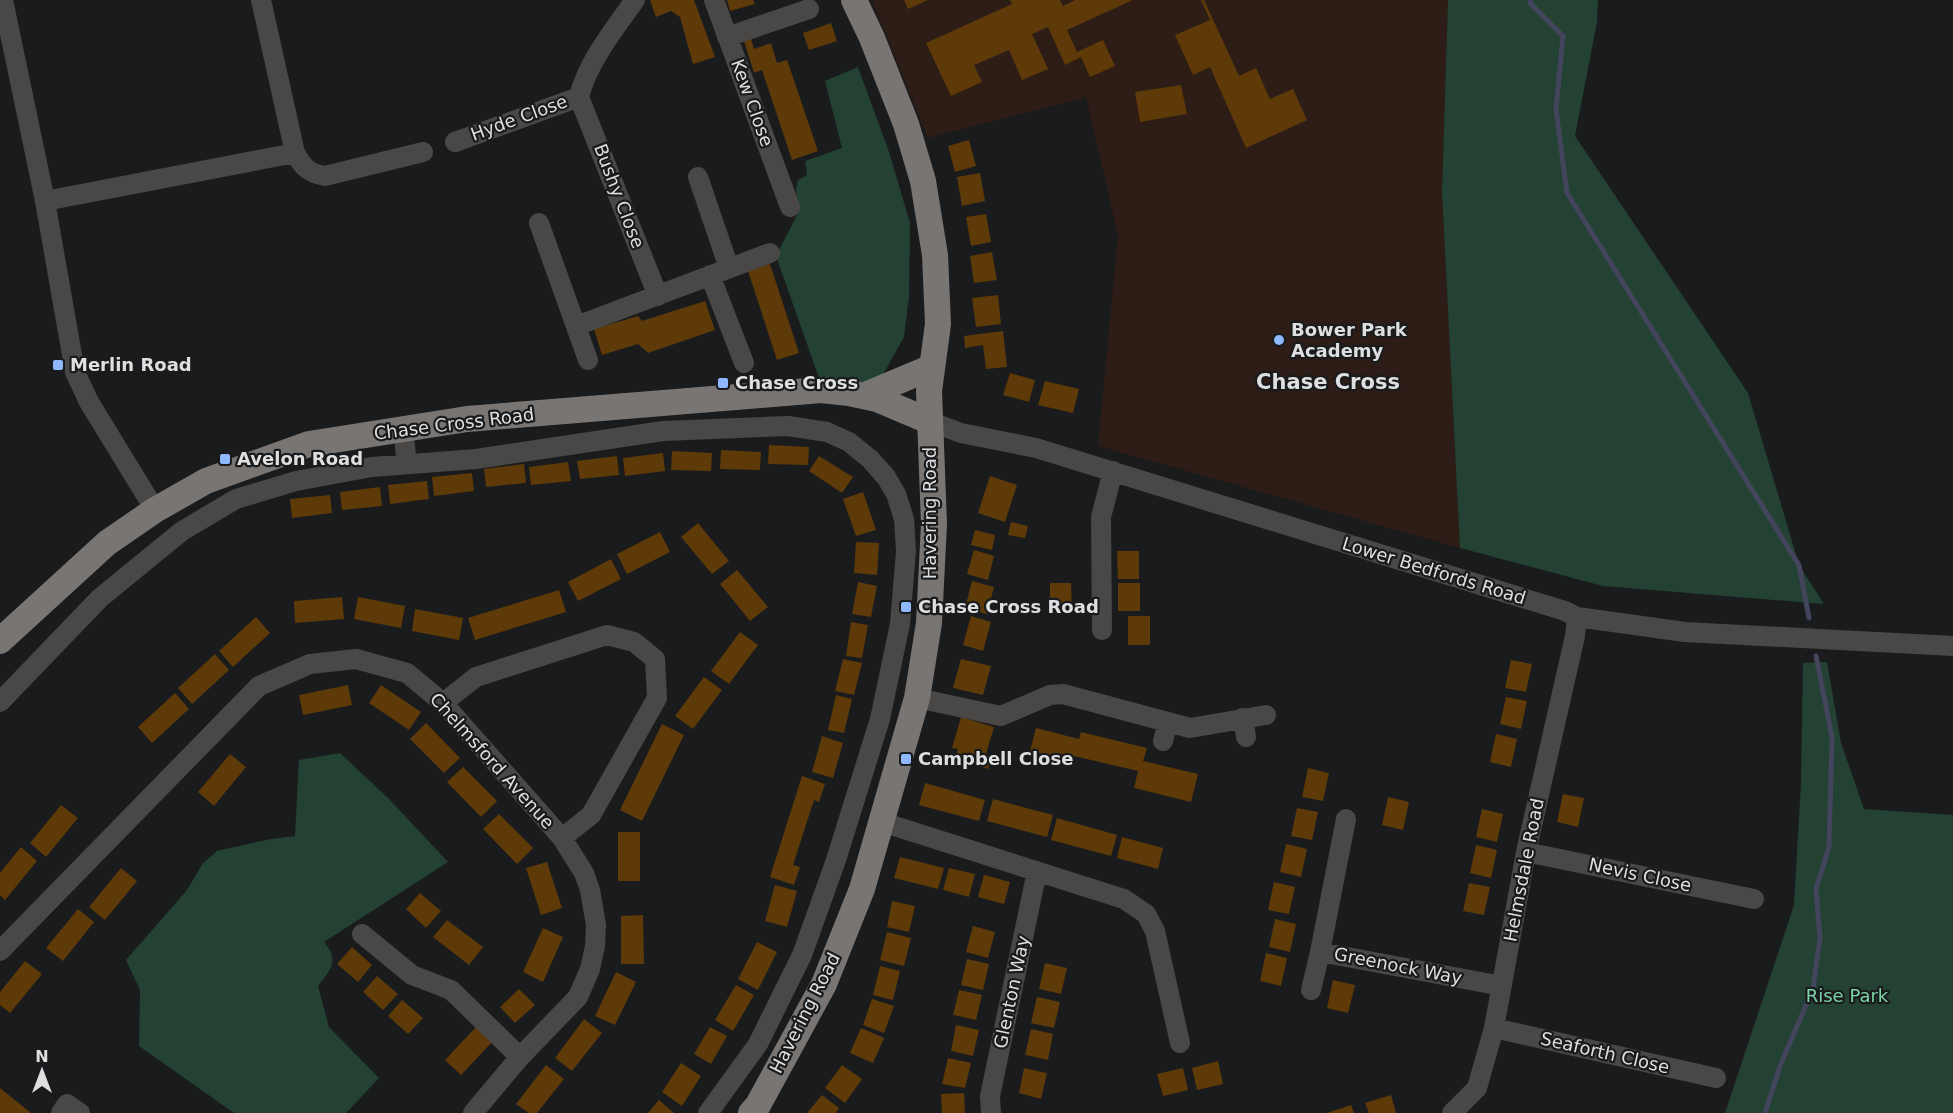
<svg xmlns="http://www.w3.org/2000/svg" width="1953" height="1113" viewBox="0 0 1953 1113" font-family="'DejaVu Sans',sans-serif">
  <style>
    .education { fill: #2e1d16 }
    .green { fill: #234233 }
    .lines { fill: none; stroke-linecap: round; stroke-linejoin: round }
    .stream { stroke: #43455d; stroke-width: 5 }
    .building { fill: #5d3a08 }
    .minor { stroke: #494847; stroke-width: 20 }
    .major { stroke: #787573; stroke-width: 26 }
    .poi-dot { fill: #8fb8fd; stroke: #1a1b1d; stroke-width: 2 }
    .labels { text-anchor: middle; stroke-width: 4.5; stroke-linejoin: round; paint-order: stroke }
    .street-label { font-size: 18px; fill: #dedfe1; stroke: #1a1b1d }
    .poi-label { font-size: 18px; font-weight: bold; fill: #dedfe1; stroke: #1a1b1d; text-anchor: start }
    .park-label { font-size: 18px; fill: #7bd4a8; stroke: #1a1b1d }
    .quarter-label { font-size: 21px; font-weight: bold; fill: #dedfe1; stroke: #1a1b1d }
  </style>
  <rect width="100%" height="100%" fill="#1a1b1d"/>
  <path class="education" d="M872 0H1448L1442 192 1460 548 1098 446 1118 235 1086 97 928 138Z"/>
  <path class="green" d="M1448 0H1598L1597 22 1575 136 1748 393 1799 565 1824 604 1603 586 1460 548 1442 192Z
    M858 67 889 152 910 223 909 296 904 337 875 389 819 378 776 256 798 213 796 189 798 180 807 175 805 161 842 148 825 81Z
    M1827 662 1841 743 1864 809 1953 815V1113H1725L1794 905 1801 783 1803 663Z
    M340 753 389 799 448 862 324 942C340 961 331 969 318 986L329 1027 379 1078 346 1113H234L139 1046 140 990 126 960 187 890 203 863 217 851 271 839 295 836 299 760Z"/>
  <g class="lines">
    <path class="stream" d="M1530 0V3L1563 36 1556 109 1567 193 1799 565 1809 618
      M1765 1113 1780 1066 1813 989 1820 938 1816 889 1829 847 1832 737 1816 656"/>
  </g>
  <path class="building" d="M650 0H694L715 57 693 64 680 17 671 11 656 17Z
    M727 0H753L755 4 730 11Z
    M904 0H928L908 9Z
    M1010 0H1060L1063 6 1075 0H1133L1067 30 1077 52 1103 40 1115 66 1090 77 1081 57 1065 65 1048 27 1032 34 1048 69 1022 80 1009 50 974 65 982 82 951 96 926 43 1012 4Z
    M1201 0H1204L1239 76 1256 68 1270 99 1293 89 1307 120 1246 148 1210 67 1193 75 1175 35 1210 20Z
    M831 23 837 41 809 50 803 33Z
    M751 38 754 49 771 43 777 63 787 60 818 151 792 160 762 70 754 73 744 41Z
    M1181 85 1187 114 1140 122 1135 92Z
    M969 140 976 166 955 172 948 146Z
    M980 173 985 201 962 206 957 177Z
    M986 214 991 242 971 246 966 217Z
    M992 252 997 280 974 283 970 256Z
    M770 264 799 353 777 360 748 271Z
    M998 295 1001 324 976 327 972 298Z
    M705 301 715 330 648 353 638 344 602 355 594 329 638 316 642 321Z
    M1003 331 1007 367 986 369 983 345 965 348 964 336Z
    M1010 373 1035 380 1029 402 1003 395Z
    M1045 381 1079 389 1073 413 1038 405Z
    M769 445 809 447 808 465 768 464Z
    M721 450 761 452 760 470 720 469Z
    M672 451 712 453 711 471 671 470Z
    M663 453 665 471 625 476 623 458Z
    M617 456 619 475 580 479 577 461Z
    M819 456 853 477 842 493 809 471Z
    M568 462 571 481 531 485 529 467Z
    M524 464 526 483 486 487 484 469Z
    M472 473 474 491 434 496 432 477Z
    M990 476 1017 485 1005 522 978 513Z
    M427 481 429 499 390 504 388 485Z
    M380 487 382 506 342 510 340 492Z
    M863 492 876 530 856 536 843 499Z
    M330 495 332 513 292 518 290 499Z
    M1011 522 1028 526 1025 538 1008 535Z
    M698 523 729 561 712 574 681 537Z
    M975 530 995 535 992 550 971 545Z
    M660 532 670 552 627 574 617 554Z
    M856 542 879 543 877 575 854 573Z
    M974 550 994 556 988 580 967 574Z
    M1117 551H1139V579H1118Z
    M611 559 621 579 578 601 568 582Z
    M737 570 768 607 750 621 720 584Z
    M972 581 994 587 987 614 965 608Z
    M858 582 877 586 871 617 852 614Z
    M1050 583H1071L1072 611H1050Z
    M1118 583H1140V611H1118Z
    M559 590 566 612 475 640 468 618Z
    M342 597 344 619 295 623 294 601Z
    M358 597 405 606 401 628 354 619Z
    M415 609 463 618 459 640 412 631Z
    M971 616 991 622 983 651 963 645Z
    M1128 616H1150V645H1128Z
    M256 617 270 633 233 667 219 651Z
    M851 622 868 625 862 658 846 656Z
    M740 632 758 645 729 684 711 671Z
    M215 654 229 670 192 704 178 688Z
    M843 659 862 663 854 695 835 691Z
    M961 659 991 666 983 695 953 688Z
    M1511 660 1532 664 1526 692 1505 688Z
    M704 677 722 690 693 729 675 716Z
    M348 685 352 705 303 715 299 695Z
    M381 685 421 712 409 730 369 703Z
    M175 693 189 709 152 743 138 727Z
    M836 695 852 699 844 733 828 730Z
    M1506 697 1527 701 1521 729 1500 724Z
    M961 717 994 727 986 754 992 756 988 769 955 759 958 749 952 748Z
    M426 723 460 758 444 773 410 739Z
    M662 724 684 735 642 821 620 810Z
    M1036 728 1079 739 1081 732 1147 748 1143 761 1198 774 1191 802 1134 788 1138 771 1074 756 1073 761 1030 751Z
    M1496 734 1517 739 1511 767 1490 762Z
    M822 736 843 743 833 778 812 772Z
    M230 754 246 767 214 806 198 792Z
    M463 767 497 801 481 817 447 782Z
    M1308 768 1329 773 1323 801 1302 797Z
    M802 776 825 784 819 802 814 800 793 865 800 867 794 885 770 877Z
    M925 783 985 800 979 821 919 805Z
    M1563 794 1584 798 1578 827 1557 822Z
    M1388 797 1409 802 1403 830 1382 825Z
    M993 799 1053 815 1047 837 987 821Z
    M61 805 78 818 46 857 30 843Z
    M1297 808 1318 812 1312 840 1291 836Z
    M1482 809 1503 814 1497 842 1476 837Z
    M499 814 533 848 517 864 483 829Z
    M1057 818 1117 835 1111 856 1051 840Z
    M618 832H640V881H618Z
    M1122 837 1163 848 1158 869 1117 858Z
    M1286 844 1307 849 1301 877 1280 872Z
    M1476 845 1497 850 1491 878 1470 873Z
    M21 847 37 861 5 900 0 895V873Z
    M900 857 944 868 938 889 894 878Z
    M547 862 562 908 541 915 526 868Z
    M121 868 137 881 105 920 89 907Z
    M949 868 975 874 969 897 943 890Z
    M984 875 1010 882 1004 904 978 897Z
    M1274 882 1295 887 1289 914 1268 910Z
    M1469 883 1490 887 1484 915 1463 911Z
    M775 885 797 891 787 927 765 921Z
    M420 893 441 911 426 928 406 909Z
    M892 901 915 906 909 932 887 927Z
    M78 909 94 922 63 961 46 948Z
    M643 915 644 964H621V916Z
    M1275 919 1296 924 1290 952 1269 947Z
    M447 920 483 947 469 965 433 937Z
    M973 926 995 932 988 958 966 952Z
    M543 928 563 937 543 982 523 972Z
    M887 932 911 938 904 966 880 960Z
    M757 942 777 952 758 990 738 979Z
    M352 947 372 965 358 982 337 964Z
    M1266 953 1287 958 1281 986 1260 981Z
    M967 959 989 964 983 990 961 985Z
    M25 961 42 974 10 1013 0 1005V992Z
    M1045 963 1067 968 1061 994 1039 989Z
    M880 966 900 971 893 1000 873 995Z
    M616 972 636 982 615 1025 595 1016Z
    M377 976 398 994 383 1010 363 992Z
    M1333 980 1355 985 1348 1013 1327 1008Z
    M736 985 754 995 733 1031 715 1020Z
    M519 989 535 1005 515 1023 500 1007Z
    M959 990 982 995 976 1020 953 1015Z
    M1037 997 1060 1002 1054 1028 1031 1023Z
    M872 999 894 1006 884 1033 863 1025Z
    M402 1000 423 1018 408 1034 388 1016Z
    M584 1019 602 1033 572 1071 555 1058Z
    M956 1025 979 1030 973 1056 951 1051Z
    M476 1027 492 1042 461 1075 445 1060Z
    M710 1027 727 1036 711 1064 694 1054Z
    M861 1028 884 1038 873 1063 850 1053Z
    M1031 1029 1053 1034 1048 1060 1025 1055Z
    M948 1058 971 1063 965 1088 942 1084Z
    M1218 1061 1223 1084 1197 1090 1192 1068Z
    M681 1063 701 1076 682 1106 662 1092Z
    M546 1065 564 1079 537 1113H529L516 1104Z
    M842 1065 862 1079 845 1103 825 1088Z
    M1024 1068 1047 1073 1041 1099 1019 1093Z
    M1183 1068 1188 1090 1163 1096 1157 1074Z
    M0 1088 31 1113H0Z
    M964 1093 965 1113H942L941 1094Z
    M822 1095 839 1108 836 1113H807Z
    M1391 1095 1396 1113H1369L1365 1103Z
    M659 1100 674 1113H648Z
    M1351 1105 1354 1113H1327Z"/>
  <g class="lines">
    <path class="minor" d="M3 0 45 201 75 372 89 402 155 510
      M261 0 295 153C303 167 308 173 325 176L423 152
      M714 0 790 207
      M727 37 809 9
      M579 97 658 296
      M455 142 579 97C587 63 615 28 635 0
      M698 177 729 268
      M45 201 295 153
      M539 223 588 360
      M710 275 744 363
      M576 326 770 253
      M929 421 961 433 1036 448 1565 611 1577 617 1685 632 1953 646
      M403 429 407 464
      M1102 630 1101 517 1113 471
      M917 698 1001 716 1050 695 1063 694 1190 728 1266 715
      M0 702 100 598 182 531 236 499 296 481 372 467 476 459 663 431 788 426 827 432 849 442 870 459 886 477 896 494 904 519 906 551 900 624 880 719 836 860 802 955 758 1044 708 1113
      M443 703 476 677 607 635 634 642 655 659 657 698 591 815 562 838
      M1243 718 1246 737
      M1163 741 1168 722
      M1346 819 1320 952 1502 986
      M882 822 1124 899 1146 914 1155 931 1180 1043
      M1526 852 1754 899
      M362 934 412 975 451 990 520 1057
      M0 951 259 686 310 664 356 659 407 673 443 703 562 838 584 873 590 890 596 925 595 946 590 969 578 997 520 1057 473 1113
      M1311 990 1320 952
      M1494 1028 1716 1078
      M61 1113 67 1104 80 1113
      M991 1113 990 1096 1037 871
      M1452 1113 1477 1088 1494 1028 1526 852 1575 636 1577 617"/>
    <path class="major" d="M863 396 932 367
      M0 641 107 543 155 510 206 481 309 444 467 419 821 390 849 393 877 399 929 421
      M751 1113 758 1105 824 984 862 889 917 698 929 623 934 524 929 391 938 324 935 255 923 181 906 124 872 38 854 0"/>
  </g>
  <g class="poi-dot">
    <circle cx="1279" cy="340" r="6"/>
    <rect x="52" y="359" width="12" height="12" rx="3"/>
    <rect x="717" y="377" width="12" height="12" rx="3"/>
    <rect x="219" y="453" width="12" height="12" rx="3"/>
    <rect x="900" y="601" width="12" height="12" rx="3"/>
    <rect x="900" y="753" width="12" height="12" rx="3"/>
  </g>
  <g class="labels">
    <g class="street-label">
      <text transform="translate(752 103) rotate(70)" y="6">Kew Close</text>
      <text transform="translate(519 118) rotate(-20)" y="6">Hyde Close</text>
      <text transform="translate(619 196) rotate(69)" y="6">Bushy Close</text>
      <text transform="translate(454 424) rotate(-7)" y="6">Chase Cross Road</text>
      <text transform="translate(930 513) rotate(-90)" y="6">Havering Road</text>
      <text transform="translate(1434 571) rotate(17)" y="6">Lower Bedfords Road</text>
      <text transform="translate(492 761) rotate(48)" y="6">Chelmsford Avenue</text>
      <text transform="translate(1524 870) rotate(-79)" y="6">Helmsdale Road</text>
      <text transform="translate(1640 875) rotate(12)" y="6">Nevis Close</text>
      <text transform="translate(1398 966) rotate(11)" y="6">Greenock Way</text>
      <text transform="translate(1012 992) rotate(-78)" y="6">Glenton Way</text>
      <text transform="translate(805 1013) rotate(-63)" y="6">Havering Road</text>
      <text transform="translate(1605 1053) rotate(13)" y="6">Seaforth Close</text>
    </g>
    <g class="poi-label">
      <text x="1291" y="336">Bower Park<tspan x="1291" dy="21">Academy</tspan></text>
      <text x="70" y="371">Merlin Road</text>
      <text x="735" y="389">Chase Cross</text>
      <text x="237" y="465">Avelon Road</text>
      <text x="918" y="613">Chase Cross Road</text>
      <text x="918" y="765">Campbell Close</text>
    </g>
    <g class="park-label">
      <text x="1847" y="1002">Rise Park</text>
    </g>
    <g class="quarter-label">
      <text x="1328" y="389">Chase Cross</text>
    </g>
  </g>
  <g transform="translate(42 1071)" stroke="#1a1b1d" stroke-width="4.5" paint-order="stroke">
  <path d="M0-4.5L10 22L0 15L-10 22Z" fill="#dedfe1"/>
  <text y="-9" font-size="16" font-weight="bold" text-anchor="middle" fill="#dedfe1">N</text>
  </g>
</svg>
